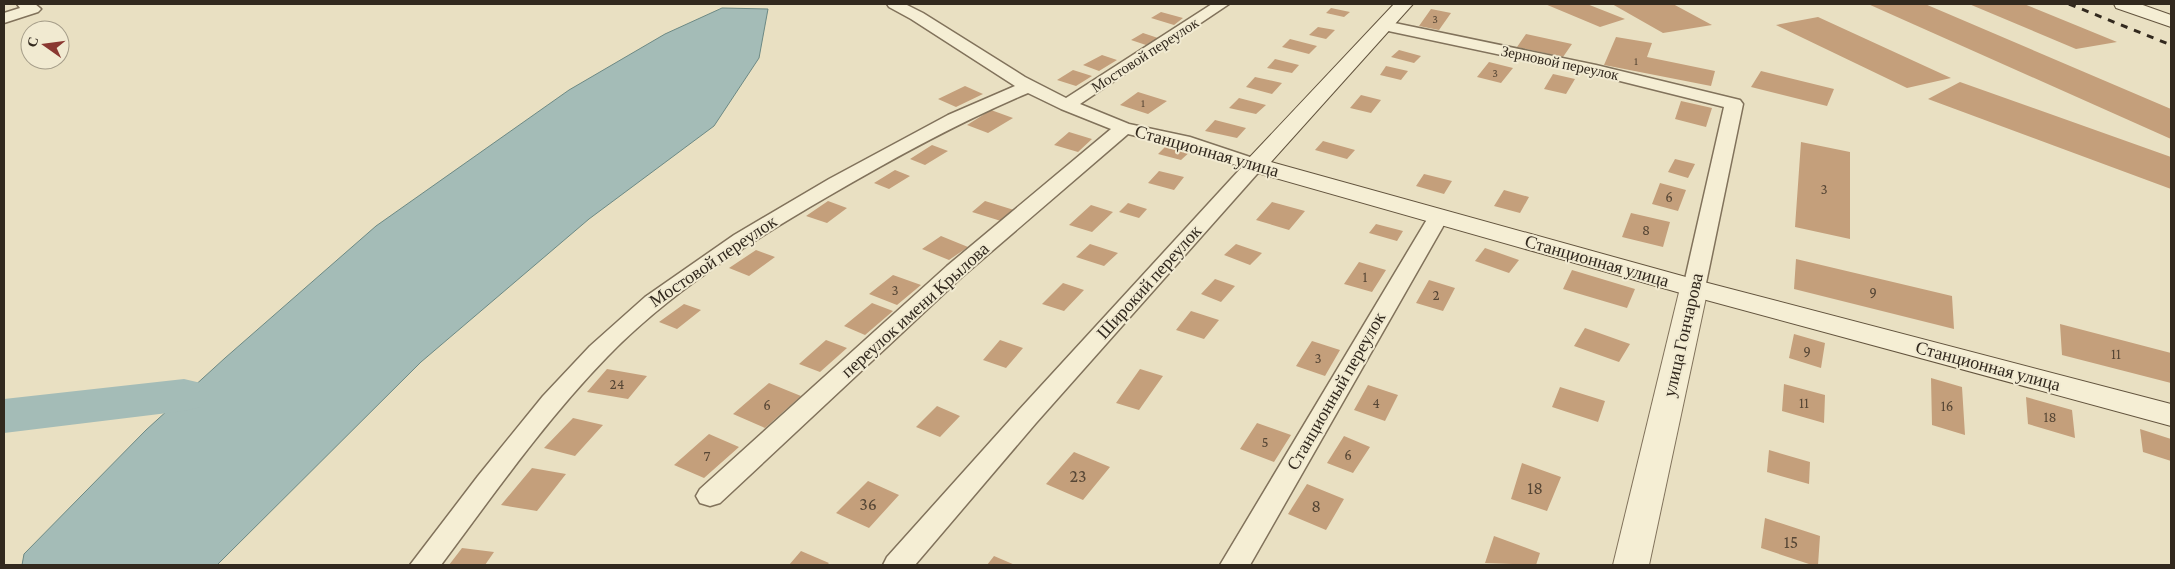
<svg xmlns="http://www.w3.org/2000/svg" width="2175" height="569" viewBox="0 0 2175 569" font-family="'Crimson Pro',serif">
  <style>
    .water { fill: #a4bcb7; stroke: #6c8984 }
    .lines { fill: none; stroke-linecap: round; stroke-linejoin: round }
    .river { fill: #a4bcb7; fill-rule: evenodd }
    .building { fill: #c49f7b }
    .minor-casing { stroke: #81725b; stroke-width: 3 }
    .tertiary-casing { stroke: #81725b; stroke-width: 2 }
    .secondary-casing { stroke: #63543e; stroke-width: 2 }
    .minor { fill: #f5eed4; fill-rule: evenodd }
    .tertiary { fill: #f5eed4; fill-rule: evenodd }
    .secondary { fill: #f5eed4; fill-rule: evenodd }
    .rail { stroke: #32291e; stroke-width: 3; stroke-dasharray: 7 7; stroke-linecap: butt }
    .labels { text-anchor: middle; stroke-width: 4; stroke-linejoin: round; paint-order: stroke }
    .far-number-label { font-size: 12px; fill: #564635 }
    .far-street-label { font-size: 15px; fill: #32291e; stroke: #f1ead1 }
    .number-label { font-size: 15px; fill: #564635 }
    .street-label { font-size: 18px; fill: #32291e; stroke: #f1ead1 }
    .near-number-label { font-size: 18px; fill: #564635 }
  </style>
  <rect width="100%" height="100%" fill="#e9e0c2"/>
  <path class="water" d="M722 8 768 9 759 58 714 126 589 219 421 362 217 565H22L24 554 146 430 225 358 376 226 569 90 665 34Z"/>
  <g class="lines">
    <path class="river" d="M184 379 201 383 209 395 201 407 184 411 4 433V399Z"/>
  </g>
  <path class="building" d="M1545 4H1587L1625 19 1600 27Z
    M1612 4H1673L1712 25 1663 33Z
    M1868 4H1925L2171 109V139Z
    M1969 4H2024L2117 42 2076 49Z
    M1331 8 1350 12 1344 17 1326 13Z
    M1431 9 1451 13 1439 30 1419 26Z
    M1161 12 1183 18 1174 25 1151 18Z
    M1818 17 1951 78 1907 88 1776 25Z
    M1318 27 1335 30 1326 39 1309 35Z
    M1143 33 1158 38 1146 45 1131 40Z
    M1526 34 1572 44 1563 57 1517 47Z
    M1616 37 1652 43 1647 57 1715 71 1711 86 1604 65Z
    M1290 39 1317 46 1309 54 1282 47Z
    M1399 50 1421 56 1414 63 1391 57Z
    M1102 55 1117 60 1099 71 1083 65Z
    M1275 59 1299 65 1292 73 1267 68Z
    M1489 62 1513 68 1501 83 1477 77Z
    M1386 66 1408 71 1401 80 1380 75Z
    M1073 70 1092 76 1076 86 1057 80Z
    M1761 71 1834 89 1827 106 1751 87Z
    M1553 74 1575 79 1566 94 1544 89Z
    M1255 77 1282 83 1272 94 1246 87Z
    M1960 82 2171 157V189L1928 99Z
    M965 86 983 94 956 107 938 99Z
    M1138 92 1167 101 1148 114 1120 105Z
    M1361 95 1381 100 1371 113 1350 108Z
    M1239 98 1266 105 1256 114 1229 108Z
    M1681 101 1712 108 1706 127 1675 119Z
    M991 110 1013 118 988 133 967 125Z
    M1215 120 1246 128 1237 138 1205 131Z
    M1069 132 1092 139 1078 152 1054 145Z
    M1323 141 1355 150 1347 159 1315 150Z
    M1801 142 1850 152V239L1795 227Z
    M1168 144 1192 150 1181 160 1158 154Z
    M932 145 948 151 925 165 910 159Z
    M1675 159 1695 164 1688 178 1668 172Z
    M895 170 910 176 889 189 874 183Z
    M1159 171 1184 177 1174 190 1148 183Z
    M1424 174 1452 181 1444 194 1416 186Z
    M1660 183 1686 190 1678 211 1652 204Z
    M1504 190 1529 197 1520 213 1494 206Z
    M828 201 847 208 827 223 806 216Z
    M985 201 1014 210 1001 221 972 212Z
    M1272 202 1305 211 1289 230 1256 220Z
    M1128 203 1147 209 1139 218 1119 212Z
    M1091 205 1113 212 1092 232 1069 225Z
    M1631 213 1670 222 1663 247 1622 237Z
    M1376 224 1403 231 1397 241 1369 233Z
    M941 236 968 247 949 260 922 249Z
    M1090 244 1118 253 1104 266 1076 257Z
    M1236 244 1262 253 1250 265 1224 255Z
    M1485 248 1519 260 1509 273 1475 261Z
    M756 250 775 257 749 276 729 268Z
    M1796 259 1952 296 1954 329 1794 289Z
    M1359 262 1386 270 1372 292 1344 284Z
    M1572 270 1635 289 1627 308 1563 289Z
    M893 275 921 285 897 305 869 294Z
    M1215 279 1235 286 1221 302 1201 294Z
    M1429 280 1455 288 1443 311 1416 303Z
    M1063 283 1084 290 1064 311 1042 304Z
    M872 303 893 311 865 335 844 326Z
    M684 304 701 310 677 329 659 322Z
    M1191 311 1219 320 1204 339 1176 330Z
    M2060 324 2171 353V383L2062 355Z
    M1585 328 1630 344 1619 362 1574 346Z
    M1794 334 1825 343 1821 368 1789 358Z
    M826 340 847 348 820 372 799 364Z
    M1000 340 1023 348 1006 368 983 360Z
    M1312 341 1340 350 1325 376 1296 366Z
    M607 369 647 376 628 399 587 392Z
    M1140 369 1163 376 1139 410 1116 403Z
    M1931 378 1962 387 1965 435 1932 425Z
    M769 383 801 396 765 428 733 414Z
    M1784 384 1825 395 1824 423 1782 411Z
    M1368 385 1398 395 1385 421 1354 410Z
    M1560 387 1605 401 1598 422 1552 407Z
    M2026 397 2072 410 2075 438 2028 424Z
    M937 406 960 416 940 437 916 427Z
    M573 418 603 425 575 456 544 448Z
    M1257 423 1291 435 1274 462 1240 449Z
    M2140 429 2171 439V461L2143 452Z
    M709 434 739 447 704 478 674 465Z
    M1344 436 1370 447 1353 473 1327 463Z
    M1769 450 1810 462 1809 484 1767 472Z
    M1074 452 1110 467 1083 500 1046 484Z
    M1522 463 1561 477 1547 511 1511 499Z
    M532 468 566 474 537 511 501 505Z
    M868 481 899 495 869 528 836 513Z
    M1307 484 1344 499 1326 530 1288 514Z
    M1765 518 1820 536 1818 565H1812L1761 548Z
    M1494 536 1540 553 1536 565 1485 563Z
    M462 548 494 552 485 565H449Z
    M801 551 829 563 827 565H789Z
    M994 556 1015 565H987Z"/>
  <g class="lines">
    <defs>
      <path id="minor" d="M17 4H35L41 9 38 12 4 23V13L20 8Z
        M887 4H905L923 13 1025 77 1066 98 1212 4H1229L1080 104 1129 124 1190 137 1262 161 1265 165 1036 423 915 565H883L887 557 1018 411 1242 167 1178 146 1128 134 963 276 720 503 710 506 700 503 696 496 700 489 947 266 1111 129 1061 109 1028 93C959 122 892 159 827 197 748 243 670 292 607 357 545 421 494 494 441 565H410L478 476 543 396 590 346 645 297 734 235 829 179 948 115 1015 86 911 19 889 7Z
        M1385 21 1596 65 1740 100 1743 104 1705 288 1702 293 1694 295 1686 293 1683 288 1724 107 1596 75 1379 29 1377 26Z
        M1439 210 1446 212 1449 216 1250 565H1220L1429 216 1432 212Z"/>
      <path id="tertiary" d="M1694 280 1704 282 1708 288 1649 565H1613L1680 288 1684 282Z"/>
      <path id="secondary" d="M1394 4H1413L1271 162 1704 282 2171 404V426L1684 294 1247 170 1243 165 1247 160Z
        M2114 4H2140L2171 15V27L2116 8Z"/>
    </defs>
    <use href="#minor" class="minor-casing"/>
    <use href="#tertiary" class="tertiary-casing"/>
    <use href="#secondary" class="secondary-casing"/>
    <use href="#minor" class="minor"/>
    <use href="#tertiary" class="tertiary"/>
    <use href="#secondary" class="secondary"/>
    <path class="rail" d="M2069 4 2171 45"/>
  </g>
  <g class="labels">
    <g class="far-number-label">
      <text x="1435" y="23">3</text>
      <text x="1636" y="65">1</text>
      <text x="1495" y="77">3</text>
      <text x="1143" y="107">1</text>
    </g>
    <g class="far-street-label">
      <text transform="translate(1145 55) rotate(-33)" y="5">Мостовой переулок</text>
      <text transform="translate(1560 63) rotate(12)" y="5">Зерновой переулок</text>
    </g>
    <g class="number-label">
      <text x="1824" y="194">3</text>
      <text x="1669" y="202">6</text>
      <text x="1646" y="235">8</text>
      <text x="1365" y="282">1</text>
      <text x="895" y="295">3</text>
      <text x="1873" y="297">9</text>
      <text x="1436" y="300">2</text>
      <text x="1807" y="356">9</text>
      <text x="2116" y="359">11</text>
      <text x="1318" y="363">3</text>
      <text x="617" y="389">24</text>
      <text x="1376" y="408">4</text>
      <text x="1804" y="408">11</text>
      <text x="767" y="410">6</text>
      <text x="1947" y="411">16</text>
      <text x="2050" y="422">18</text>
      <text x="1265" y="447">5</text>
      <text x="1348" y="460">6</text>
      <text x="707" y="461">7</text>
    </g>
    <g class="street-label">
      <text transform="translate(1207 151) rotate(16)" y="6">Станционная улица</text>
      <text transform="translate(713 261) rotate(-34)" y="6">Мостовой переулок</text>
      <text transform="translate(1597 261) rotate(16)" y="6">Станционная улица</text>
      <text transform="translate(1149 282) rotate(-48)" y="6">Широкий переулок</text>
      <text transform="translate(915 310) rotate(-42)" y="6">переулок имени Крылова</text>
      <text transform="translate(1683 335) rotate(-77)" y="6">улица Гончарова</text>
      <text transform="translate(1988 366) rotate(15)" y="6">Станционная улица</text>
      <text transform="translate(1336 391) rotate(-60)" y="6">Станционный переулок</text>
    </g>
    <g class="near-number-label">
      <text x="1078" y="482">23</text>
      <text x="1535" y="494">18</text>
      <text x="868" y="510">36</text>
      <text x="1316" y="512">8</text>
      <text x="1791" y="548">15</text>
    </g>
  </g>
  <rect width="2175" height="569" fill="none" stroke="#32291e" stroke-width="10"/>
  <g transform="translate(45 45) rotate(284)"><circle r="24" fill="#f1ead1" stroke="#a59d89"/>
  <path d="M0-4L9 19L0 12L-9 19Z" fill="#8a3831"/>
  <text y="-8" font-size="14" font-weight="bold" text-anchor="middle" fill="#32291e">С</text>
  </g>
</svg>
